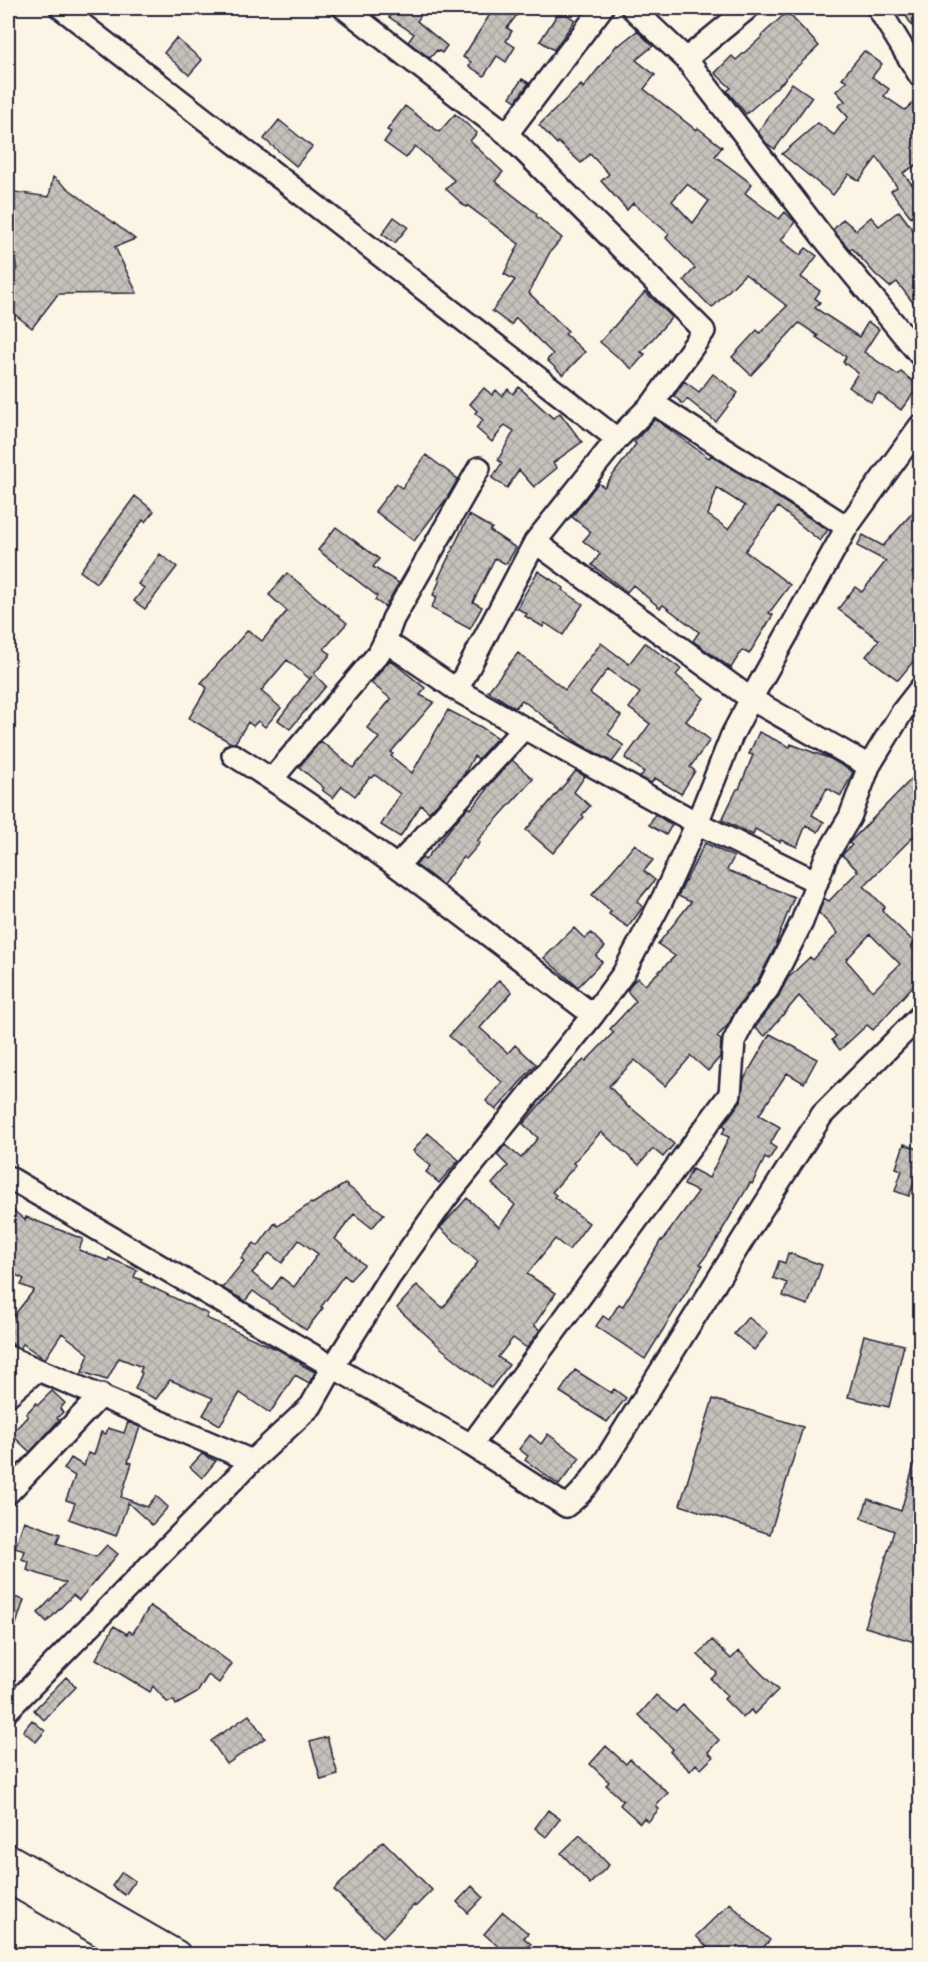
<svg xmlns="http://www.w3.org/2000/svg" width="928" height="1962" viewBox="0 0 928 1962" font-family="Mynerve,sans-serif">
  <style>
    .building { fill: url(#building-cross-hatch); stroke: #22223b; stroke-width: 1.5; fill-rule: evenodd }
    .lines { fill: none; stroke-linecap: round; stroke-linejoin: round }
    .minor-casing { stroke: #22223b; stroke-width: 26 }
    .major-casing { stroke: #22223b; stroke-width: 30 }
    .minor { stroke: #fcf5e5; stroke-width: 21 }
    .major { stroke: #fcf5e5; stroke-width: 26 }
  </style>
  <defs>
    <pattern id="building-cross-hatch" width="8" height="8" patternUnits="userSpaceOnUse" patternTransform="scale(1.5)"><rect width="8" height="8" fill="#c6c1bb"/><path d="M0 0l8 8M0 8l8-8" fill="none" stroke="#aaa6a2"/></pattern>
  </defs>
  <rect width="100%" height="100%" fill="#fcf5e5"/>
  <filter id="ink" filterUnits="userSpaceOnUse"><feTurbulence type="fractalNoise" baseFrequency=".0167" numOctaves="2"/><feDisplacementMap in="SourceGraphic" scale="12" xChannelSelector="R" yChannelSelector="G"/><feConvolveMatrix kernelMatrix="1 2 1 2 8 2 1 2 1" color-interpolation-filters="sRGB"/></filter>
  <g filter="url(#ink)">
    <path class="building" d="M395 8H426L417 21 447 46 442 53 437 50 430 58 408 42 414 34 389 17Z
      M494 8H522L507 28 512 31 506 41 515 47 506 62 497 56 484 76 469 66 471 62 463 57Z
      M901 8H921V40Z
      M560 10 575 20 554 50 540 41Z
      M787 12 819 46 785 78 786 79 746 114 727 91 731 88 715 73 732 56 736 60 763 36 762 35Z
      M637 31 653 46 636 60 655 75 644 89 696 130 698 128 722 147 715 156 752 184 745 193 779 219 785 212 795 222 781 240 800 255 806 248 817 256 801 277 820 291 815 298 820 302 815 308 859 337 868 322 879 329 864 352 898 375 901 372 919 386 901 410 878 393 871 402 849 387 858 373 843 362 846 357 816 337 818 336 799 323 751 375 732 357 757 330 760 333 787 306 745 274 712 308 684 280 695 268 666 238 669 234 633 203 627 210 601 181 609 174 590 154 581 163 558 142 557 144 539 125 581 85 583 88 617 45 618 46ZM687 184 709 201 693 223 672 201Z
      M176 38 202 60 189 75 164 53Z
      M864 51 882 64 872 77 889 89 884 96 905 110 921 95V162L903 173 921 196V209L911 217 891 191 897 187 877 157 859 181 849 174 833 195 782 154 818 123 834 135 848 117 838 106 845 101 836 91 847 81 842 78Z
      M522 79 529 83 516 101 510 97Z
      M792 83 812 97 775 149 766 143 758 132Z
      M405 106 439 132 455 114 477 133 470 141 503 172 495 181 537 214 536 216 562 238 550 252 529 293 568 331 565 334 585 352 563 375 547 360 553 354 516 318 511 325 492 311 515 280 504 274 519 244 468 206 466 207 446 189 454 180 415 146 406 158 384 142 391 132 387 130Z
      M279 120 312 147 296 166 264 139Z
      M53 177 135 239 115 247 137 293 58 294 32 328 8 309V281L17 268 8 236V191L49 197Z
      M899 211 920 239 921 313 897 282 890 287 876 275 852 248 850 250 833 230 843 219 856 230 871 217 879 226Z
      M394 217 408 227 395 243 382 234Z
      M645 292 672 317 641 352 645 354 632 369 600 342Z
      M713 374 738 393 716 422 687 399 683 404 674 396 684 381 699 392Z
      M519 387 553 418 560 413 582 442 553 463 557 468 534 487 519 470 507 488 492 478 502 463 498 460 514 431 505 425 492 442 476 428 483 420 475 413 477 411 470 404 484 388 492 395 496 390 502 396 508 389 513 394Z
      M655 419 709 458 711 455 828 530 820 541 778 507 745 551 790 585 769 613 773 615 749 654 742 650 731 668 693 641 699 632 663 605 660 608 633 585 627 592 592 565 600 554 583 541 591 532 572 517 598 483 604 487 636 444 634 442ZM717 488 745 506 728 529 708 515Z
      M426 455 458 479 447 498 414 541 375 511 396 484 402 488Z
      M135 496 154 511 145 522 143 520 96 583 80 571Z
      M921 503V563L912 573 921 580V633L913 643 921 649V652L898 680 866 656 879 640 838 609 855 587 862 592 886 561 857 546 863 535 883 546Z
      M469 515 492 528 490 531 516 548 506 564 495 558 473 602 482 607 470 629 431 608 437 597 433 595 440 580 438 579Z
      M336 527 379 559 373 567 399 583 385 607 375 600 377 596 318 550Z
      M160 554 177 567 145 609 134 601 144 588 138 584Z
      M538 571 564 588 562 590 583 604 563 635 545 623 543 627 525 616 527 614 517 608Z
      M287 573 347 623 324 649 331 654 314 674 326 686 290 729 278 720 312 676 310 679 287 660 261 691 281 708 265 727 258 721 253 726 248 722 235 743H231L189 718 207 688 201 683 248 630 262 641 287 611 269 595Z
      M601 643 629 664 645 643 681 669 676 675 704 698 686 721 710 740 690 767 695 771 681 794 655 778 651 783 640 777 644 772 625 758 650 724 629 708 640 693 608 669 590 693 621 716 608 734 624 746 612 762 580 744 522 700 515 708 488 691 518 653 565 690Z
      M390 660 425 688 420 695 434 702 391 752 393 754 391 756 412 773 448 710 481 727 497 738 478 759 474 756 463 776 429 812 421 805 400 837 381 825 400 794 375 775 372 778 370 777 355 796 342 786 333 798 322 790 324 788 299 767 321 741 353 768 379 738 367 728 391 699 371 683Z
      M759 732 790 747 791 744 831 759 853 772 841 796 827 788 812 815 824 822 818 832 806 825 797 847 781 840 780 842 755 829 753 835 722 820 737 789H739L753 755 749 754Z
      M512 760 533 779 477 841 480 843 466 859 463 857 443 885 416 865 422 858 425 860 461 815 469 807 471 809 487 790 486 789Z
      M921 769V829L864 886 885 907 882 911 915 943 911 947 921 956V977L873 1030 867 1025 840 1050 832 1040 836 1036 799 996 765 1036 755 1028 778 997 788 978 810 957 813 960 838 933 819 913 824 898 829 901 858 871 842 855 852 845 849 843ZM870 934 900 964 873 991 846 960Z
      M576 771 585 776 574 792 590 806 582 815 584 817 553 853 526 830Z
      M655 814 672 825 666 835 649 825Z
      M705 843 734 857 727 870 794 897 776 943 778 942 757 982 736 1009 728 1025 717 1037 721 1040 720 1057 708 1071 691 1056 665 1086 635 1060 609 1086 629 1108 630 1107 674 1144 663 1157 653 1149 639 1165 601 1132 573 1163 576 1165 552 1192 556 1195 554 1197 589 1223 569 1250 555 1239 527 1274 556 1293 534 1325 540 1330 527 1348 513 1338 498 1357 509 1365 491 1388 441 1348 397 1308 417 1285 443 1308 478 1262 440 1228 467 1198 499 1227 515 1205 492 1184 508 1166 497 1155 505 1145 521 1158 538 1138 523 1124 555 1087 584 1060 586 1061 614 1032 610 1029 636 1001 627 991 632 983 638 978 645 985 675 956 658 944 691 902 678 896Z
      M635 844 653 860 644 871 655 880 637 902 643 907 628 927 609 914 611 911 592 895Z
      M574 928 585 939 591 933 605 947 596 956 602 962 578 987 544 958Z
      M499 980 512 992 480 1028 508 1053 515 1045 536 1064 496 1110 486 1101 502 1082 449 1036Z
      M770 1034 817 1059 804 1083 787 1073 759 1115 780 1127 770 1144 776 1148 769 1160 765 1158 752 1184 750 1183 721 1232 722 1233 700 1264 703 1265 645 1359 596 1326 603 1316 609 1320 619 1304 623 1306 645 1270 644 1269 661 1240 662 1241 698 1192 684 1185 692 1169 709 1178 729 1137 722 1134 726 1127 723 1125 741 1101 744 1079Z
      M428 1133 459 1160 439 1183 426 1172 431 1166 413 1151Z
      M904 1144 921 1150V1165L909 1196 895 1191 902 1170 896 1168Z
      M345 1184 384 1214 372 1228 354 1214 335 1239 364 1265 350 1280 344 1275 321 1307 323 1308 306 1330 253 1291 245 1301 222 1288 244 1261 241 1258 254 1243 258 1246 275 1223 278 1226 311 1203 312 1204ZM299 1240 318 1254 294 1287 281 1277 272 1289 252 1273 269 1253 282 1263Z
      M8 1206 25 1220 26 1217 83 1239 79 1250 108 1261 109 1258 137 1270 134 1277 142 1280 141 1282 208 1314 206 1318 279 1350 301 1363 300 1364 315 1372 309 1383 295 1375 270 1413 240 1393 220 1425 203 1415 213 1398 170 1380 156 1399 135 1389 142 1373 140 1372 142 1367 119 1358 107 1380 82 1372 89 1354 62 1333 45 1359 23 1344 20 1348 16 1347 8 1340V1323L34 1290 21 1285 24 1279 8 1271Z
      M788 1253 822 1265 808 1305 783 1296 787 1283 773 1278 779 1261 785 1263Z
      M748 1317 768 1333 754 1350 734 1334Z
      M864 1335 904 1345 889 1407 848 1397Z
      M575 1370 611 1393 614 1389 626 1398 607 1422 560 1392Z
      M52 1391 65 1403 60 1409 63 1412 57 1418 59 1420 30 1452 11 1434 28 1416 26 1414 36 1403 38 1405Z
      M713 1399 803 1427 770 1534 680 1505Z
      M128 1422 140 1427 128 1462 132 1463 121 1497 147 1507 156 1496 168 1507 152 1525 128 1503 116 1536 69 1519 75 1503 66 1500 75 1476 64 1469 71 1458 84 1466 88 1453 94 1455 101 1432 106 1434 108 1428 124 1433Z
      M548 1434 580 1458 559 1485 525 1460 528 1456 519 1449 530 1435 541 1444Z
      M202 1454 216 1461 202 1478 190 1467Z
      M917 1454 921 1455V1644L865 1627 894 1531 861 1518 868 1499 901 1511Z
      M24 1521 60 1534 57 1543 96 1557 107 1545 118 1554 79 1600 73 1595 47 1622 38 1613 66 1583 27 1570 29 1562 22 1559 25 1551 15 1548Z
      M11 1596 24 1600 10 1643 8 1642V1607Z
      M150 1606 196 1636 195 1637 232 1664 219 1683 208 1675 197 1693 176 1705 174 1701 167 1702 153 1686 150 1692 96 1659 114 1626 127 1634 129 1631 133 1633Z
      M712 1640 731 1659 739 1651 778 1690 754 1714 751 1710 743 1718 724 1699 727 1696 711 1679 717 1673 698 1655Z
      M66 1677 76 1687 44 1720 34 1710Z
      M656 1695 676 1712 683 1705 719 1740 708 1752 713 1757 701 1769 696 1764 690 1771 670 1752 673 1749 639 1715Z
      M249 1715 265 1738 227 1764 211 1741Z
      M32 1720 45 1731 36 1742 23 1731Z
      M327 1737 338 1775 321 1780 310 1742Z
      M606 1746 626 1764 630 1759 668 1793 656 1806 659 1809 648 1822 644 1818 640 1823 620 1805 623 1801 606 1785 609 1782 590 1764Z
      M548 1810 560 1819 546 1837 535 1828Z
      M580 1835 609 1865 590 1884 561 1853Z
      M383 1841 432 1890 415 1907 414 1905 383 1937 334 1890Z
      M122 1872 135 1881 125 1895 112 1886Z
      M472 1886 483 1897 468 1913 457 1902Z
      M730 1903 751 1924 770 1940 757 1954H714L696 1936Z
      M503 1912 528 1933 524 1938 531 1944 521 1954H507L484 1934Z"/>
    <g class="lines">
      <defs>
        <path id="minor" d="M61 8 617 439
          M344 8 507 134 704 331 653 403 617 439 535 542 457 690
          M632 8 686 59 822 236 920 355
          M878 8 920 76
          M686 59 748 8
          M507 134 602 8
          M653 403 847 527
          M535 542 751 699 869 766
          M385 641 457 690 524 728 697 823 817 882
          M233 755C359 833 475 925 593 1015
          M272 779 379 653 385 641 393 619 479 468
          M397 866 524 728
          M8 1177 333 1367 389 1278 446 1198 593 1015 623 974 663 898 697 823 732 735 751 699 847 527 920 426
          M8 1357 252 1461
          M8 1395 37 1370
          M471 1445 730 1094 734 1041 746 1017 768 989 802 922 826 857 850 817 869 766 902 712 920 689
          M8 1493 101 1395
          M8 1710 252 1461 311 1406 333 1367 471 1445 566 1506C584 1493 594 1476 606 1459L753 1223 822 1115 920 1016"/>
        <path id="major" d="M8 1857 177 1954
          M8 1879 137 1954"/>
      </defs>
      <use href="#minor" class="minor-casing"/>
      <use href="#major" class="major-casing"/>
      <use href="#minor" class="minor"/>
      <use href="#major" class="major"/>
    </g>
  </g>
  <rect width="928" height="1962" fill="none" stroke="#fcf5e5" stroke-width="30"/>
  <rect x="15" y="15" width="898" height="1932" fill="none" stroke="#22223b" stroke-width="2" filter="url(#ink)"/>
</svg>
